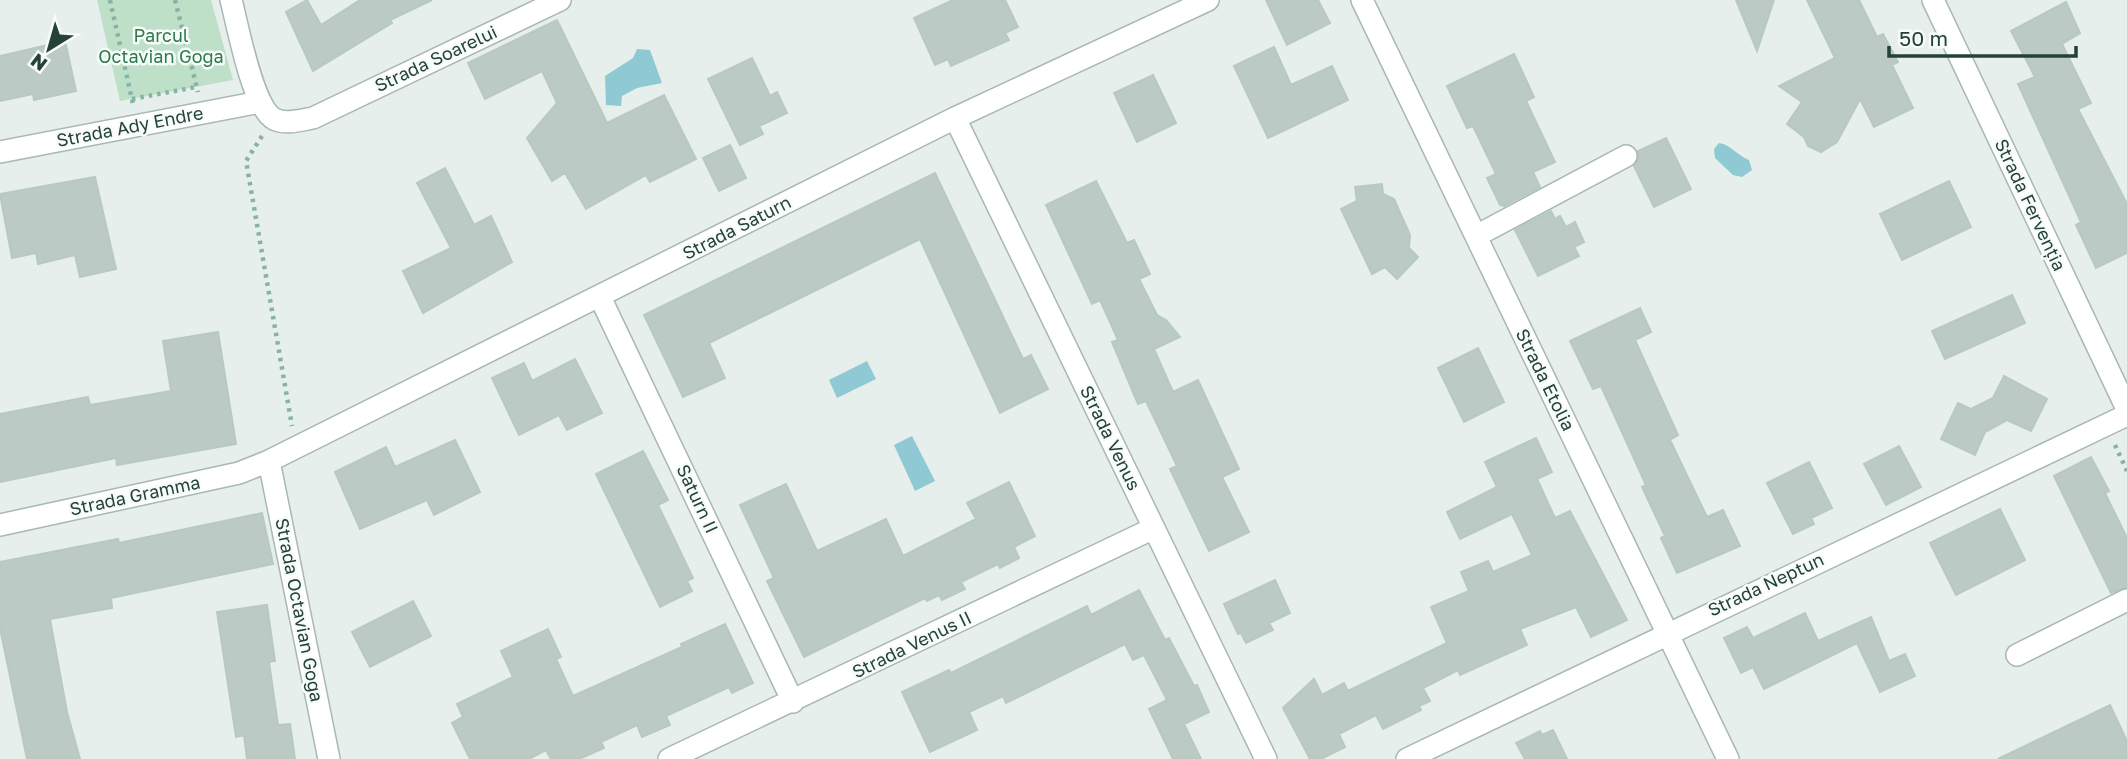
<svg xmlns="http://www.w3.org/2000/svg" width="2127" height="759" viewBox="0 0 2127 759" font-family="'Golos Text',sans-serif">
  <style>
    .green { fill: #bfe0c8 }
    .water { fill: #8ec9d4 }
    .building { fill: #bbcac4; stroke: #b8c9c2; stroke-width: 2 }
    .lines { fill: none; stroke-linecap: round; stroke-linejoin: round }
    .minor-casing { stroke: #a8b8b2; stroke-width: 24 }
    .path { stroke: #86b3a5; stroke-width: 4.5; stroke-dasharray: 3.5 5; stroke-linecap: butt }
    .minor { stroke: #fff; stroke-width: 21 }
    .labels { text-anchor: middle; stroke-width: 5; stroke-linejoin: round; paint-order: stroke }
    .park-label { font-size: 18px; fill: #2d7a4b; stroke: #f7fbf9 }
    .street-label { font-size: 18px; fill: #24423a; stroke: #f7fbf9 }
  </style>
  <rect width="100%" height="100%" fill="#e6efeb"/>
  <path class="green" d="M97 0H211L233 80 120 101Z"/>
  <path class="water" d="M637 49 650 50 662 83 637 88 622 96 621 106 606 105 605 76 633 58Z
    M1719 143C1731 145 1737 155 1749 160L1752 170 1742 177 1733 175 1715 158 1714 149Z
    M867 361 876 379 837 398 829 380Z
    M912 436 935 481 915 491 894 445Z"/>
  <path class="building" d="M307 0 321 25 360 0H432L390 20 392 23 313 71 286 12Z
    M953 0H1005L1018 27 1005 33 1009 40 951 66 948 59 935 65 914 18Z
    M1266 0H1318L1330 23 1287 45Z
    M1736 0H1774L1757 51Z
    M1807 0H1859L1877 37 1883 34 1898 62 1892 65 1913 108 1874 127 1860 99 1837 142 1821 152 1808 146 1804 137 1787 124 1802 102 1779 86 1835 58Z
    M2066 2 2080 33 2062 44 2091 103 2078 109 2127 204V253L2096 268 2076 225 2081 222 2018 84 2035 77 2011 31Z
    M557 20 607 123 664 95 696 159 650 182 646 175 586 209 565 173 552 181 527 138 557 103 542 71 485 99 468 63Z
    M65 41 76 91 34 100 33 94 0 101V56Z
    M1274 47 1291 85 1332 66 1348 100 1268 138 1234 66Z
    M1514 54 1534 97 1526 101 1555 162 1533 172 1540 187 1504 206 1500 205 1487 178 1496 174 1473 126 1467 128 1447 86Z
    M752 58 770 96 777 92 787 113 759 126 763 134 740 145 708 79Z
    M1153 75 1176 123 1137 142 1114 93Z
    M1666 138 1691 189 1654 207 1634 166 1639 157 1638 151Z
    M730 145 746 178 719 191 703 158Z
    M445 168 474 225 491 216 512 262 423 313 403 271 451 248 417 183Z
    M935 173 1023 359 1031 355 1048 389 1000 413 920 239 709 343 725 378 683 397 644 315Z
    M95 177 116 269 80 277 75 255 38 264 36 253 12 258 0 194Z
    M1096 181 1127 243 1134 240 1150 274 1139 279 1157 315 1166 320 1180 337 1154 349 1173 392 1198 380 1239 469 1222 477 1249 532 1209 551 1170 469 1177 466 1146 401 1138 404 1112 342 1118 340 1100 300 1092 304 1046 205Z
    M1949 181 1971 227 1902 260 1880 214Z
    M1382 184 1383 194 1394 199 1410 235 1409 248 1418 257 1397 279 1385 267 1372 274 1341 209 1357 201 1355 187Z
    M1551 211 1555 219 1560 216 1566 227 1575 222 1584 242 1574 247 1579 256 1538 276 1515 230Z
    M2012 295 2025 323 1945 359 1932 331Z
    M1640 308 1651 332 1635 340 1678 435 1670 440 1707 517 1723 510 1740 546 1677 573 1661 538 1665 536 1642 487 1646 485 1601 386 1593 389 1570 341Z
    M218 332 236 444 117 465 116 458 0 482V414L88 397 90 405 171 391 163 341Z
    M1478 348 1504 402 1464 422 1438 368Z
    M575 359 602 413 567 430 559 415 519 435 492 378 524 363 532 381Z
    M2004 376 2047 399 2031 431 2007 420 1985 432 1975 455 1941 439 1958 403 1971 409 1993 398Z
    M1536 438 1552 472 1537 479 1555 518 1570 511 1627 620 1591 637 1576 607 1520 629 1527 645 1460 675 1458 670 1423 688 1430 701 1419 706 1421 710 1383 729 1376 715 1339 734 1345 747 1321 759H1310L1283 708 1314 679 1322 695 1344 683 1348 691 1447 643 1431 607 1469 591 1461 572 1488 561 1493 572 1532 555 1512 514 1460 539 1447 512 1497 487 1485 462Z
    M455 440 480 492 434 515 427 500 360 529 335 472 386 447 395 467Z
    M1899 446 1921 487 1886 505 1864 464Z
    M643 451 668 500 658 505 693 578 687 581 692 591 660 607 596 474Z
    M2091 457 2109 491 2105 493 2127 538V587L2111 593 2054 476Z
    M1809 462 1832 508 1811 518 1814 524 1793 534 1767 483Z
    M1009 482 1035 536 1014 547 1019 558 1000 568 998 564 961 582 965 589 942 600 939 595 927 601 925 598 804 657 767 581 774 578 740 505 786 484 817 551 886 519 903 556 976 519 967 503Z
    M2000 509 2025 560 1956 595 1930 543Z
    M262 513 273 564 111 598 112 608 50 619 67 712 80 759H27L0 628V562L118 539 119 543Z
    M1275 580 1290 613 1269 623 1273 630 1246 643 1241 633 1238 634 1224 604Z
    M1139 590 1165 640 1169 638 1194 686 1197 685 1209 712 1184 724 1201 759H1173L1149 709 1167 700 1144 655 1133 660 1125 644 1006 703 1003 696 969 712 977 730 930 752 902 692 949 670 951 673 1087 606 1091 615Z
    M413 601 431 636 370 667 352 632Z
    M267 605 275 661 269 662 278 725 290 724 295 759H247L244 735 236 737 217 612Z
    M1805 613 1818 641 1871 617 1889 661 1905 654 1915 676 1880 692 1857 643 1764 689 1753 667 1741 673 1724 638 1747 627 1753 638Z
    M725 624 753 683 732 693 729 687 666 716 670 725 642 737 637 725 601 742 604 748 579 759H551L546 750 529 759H470L452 723 463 717 457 704 513 677 501 651 548 629 561 657 556 659 573 696 682 647 681 644Z
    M2110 705 2127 741V759H1998Z
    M1553 730 1567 759H1525L1516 743 1540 731 1542 735Z"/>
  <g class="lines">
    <defs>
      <path id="minor" d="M231 0C238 26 252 106 274 119 286 125 301 120 313 118L560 0
        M1362 0 1728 759
        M1933 0 2127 409
        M955 118 1266 759
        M0 152 260 102
        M1476 236 1626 156
        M600 297 793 702
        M269 461 329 759
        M0 525 239 473 269 461 955 118 1208 0
        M2017 655 2127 600
        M669 759 1154 528
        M1407 759 2127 415"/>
    </defs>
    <use href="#minor" class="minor-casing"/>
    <path class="path" d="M110 0 133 104
      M175 0 198 92
      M132 99 196 87
      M262 136 246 161 292 426
      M2115 445 2127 471"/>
    <use href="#minor" class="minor"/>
  </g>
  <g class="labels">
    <g class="park-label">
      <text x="161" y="42">Parcul<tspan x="161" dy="21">Octavian Goga</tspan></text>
    </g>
    <g class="street-label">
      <text transform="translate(436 59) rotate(-25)" y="6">Strada Soarelui</text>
      <text transform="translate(130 127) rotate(-11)" y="6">Strada Ady Endre</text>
      <text transform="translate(2030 205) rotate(65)" y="6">Strada Fervenția</text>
      <text transform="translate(737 228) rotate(-27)" y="6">Strada Saturn</text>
      <text transform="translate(1545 380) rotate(64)" y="6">Strada Etolia</text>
      <text transform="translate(1110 438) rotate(64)" y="6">Strada Venus</text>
      <text transform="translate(135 496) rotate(-12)" y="6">Strada Gramma</text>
      <text transform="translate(697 499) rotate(65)" y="6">Saturn II</text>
      <text transform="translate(1766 585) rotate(-25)" y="6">Strada Neptun</text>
      <text transform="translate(299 610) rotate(79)" y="6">Strada Octavian Goga</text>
      <text transform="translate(912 645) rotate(-26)" y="6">Strada Venus II</text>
    </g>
  </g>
  <g transform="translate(49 49) rotate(217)" stroke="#f7fbf9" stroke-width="5" paint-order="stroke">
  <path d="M0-5L12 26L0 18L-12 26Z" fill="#24423a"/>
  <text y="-10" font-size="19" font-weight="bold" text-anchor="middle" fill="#24423a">N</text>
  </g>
  <path d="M1889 46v10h187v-10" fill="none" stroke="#24423a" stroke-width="3.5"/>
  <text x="1899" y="46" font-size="21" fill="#24423a" stroke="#f7fbf9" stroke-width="5" paint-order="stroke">50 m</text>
</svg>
